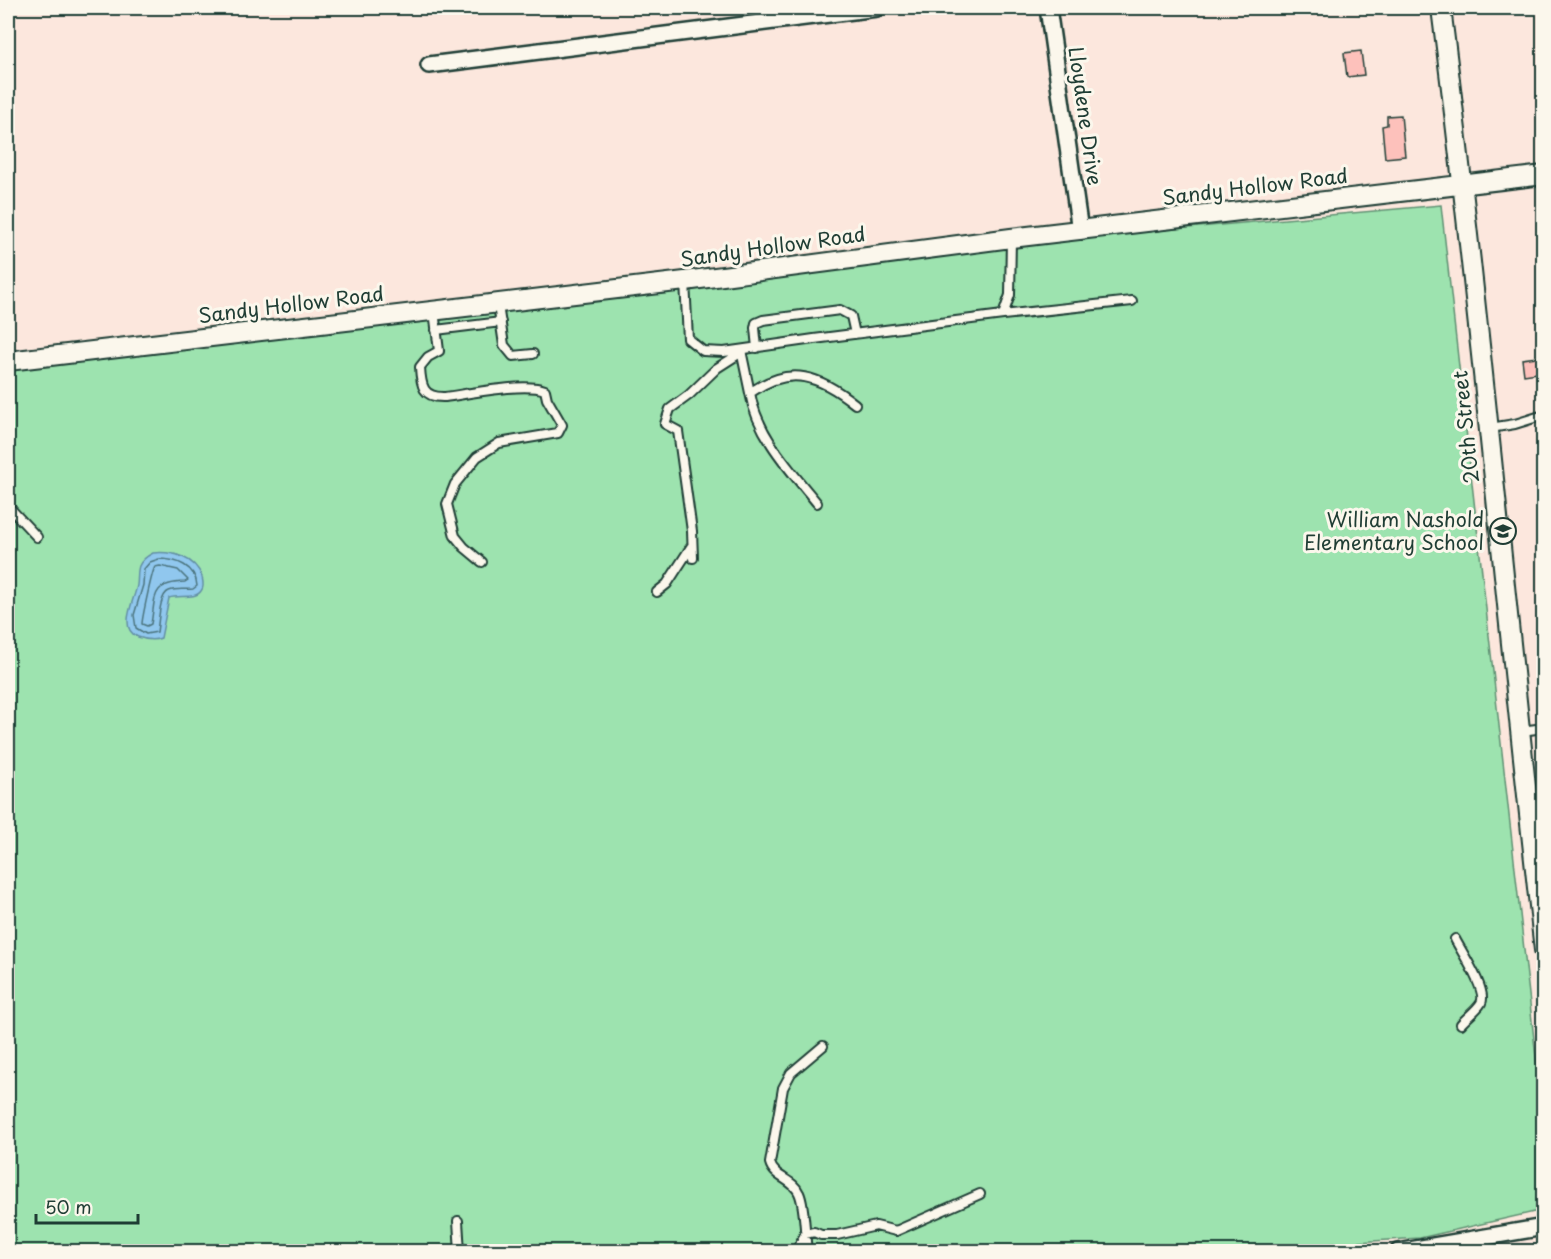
<svg xmlns="http://www.w3.org/2000/svg" width="1551" height="1259" viewBox="0 0 1551 1259" font-family="'Playpen Sans',sans-serif">
  <style>
    .green { fill: #9de3af; stroke: #5e9072; stroke-width: 1.5 }
    .water { fill: #90c7ee; stroke: #6390a4; stroke-width: 1.5 }
    .lines { fill: none; stroke-linecap: round; stroke-linejoin: round }
    .shore { stroke: #4c747e; stroke-width: 1.5 }
    .building { fill: #fdc1bb; stroke: #1f3d34; stroke-width: 1.5 }
    .service-casing { stroke: #1f3d34; stroke-width: 12 }
    .minor-casing { stroke: #1f3d34; stroke-width: 20 }
    .tertiary-casing { stroke: #1f3d34; stroke-width: 22 }
    .service { stroke: #fbf7ec; stroke-width: 8 }
    .minor { stroke: #fbf7ec; stroke-width: 15 }
    .tertiary { stroke: #fbf7ec; stroke-width: 18 }
    .labels { text-anchor: middle; stroke-width: 6; stroke-linejoin: round; paint-order: stroke }
    .street-label { font-size: 20px; fill: #1f3d34; stroke: #fbf7ec }
    .poi-label { font-size: 20px; fill: #1f3d34; stroke: #fbf7ec; text-anchor: end }
  </style>
  <rect width="100%" height="100%" fill="#fce7dd"/>
  <filter id="ink" filterUnits="userSpaceOnUse"><feTurbulence type="fractalNoise" baseFrequency=".0167" numOctaves="2"/><feDisplacementMap in="SourceGraphic" scale="12" xChannelSelector="R" yChannelSelector="G"/><feConvolveMatrix kernelMatrix="1 2 1 2 8 2 1 2 1" color-interpolation-filters="sRGB"/></filter>
  <g filter="url(#ink)">
    <path class="green" d="M1441 205 1543 1120V1210L1420 1238 1199 1252 8 1251V369L1010 244Z"/>
    <path class="water" d="M153 553C172 551 195 557 202 577 203 581 204 588 201 591 195 600 178 594 169 598L161 638C154 641 146 640 138 637 117 629 135 599 137 585 138 579 137 571 139 566 142 559 147 556 153 553Z"/>
    <g class="lines">
      <path class="shore" d="M159 559C176 559 196 566 197 586L193 589C186 590 176 588 169 591 159 595 159 621 157 632L146 634 136 628 134 615 143 585 144 569 150 562Z
        M160 566 178 570 188 580 185 582C150 583 156 597 151 624L147 626 142 624C142 619 152 571 155 567Z"/>
    </g>
    <path class="building" d="M1361 51 1364 75 1347 77 1344 53Z
      M1401 115 1405 156 1385 158 1382 126 1387 125V116Z
      M1544 356V372L1524 375 1522 359Z"/>
    <g class="lines">
      <defs>
        <path id="service" d="M685 281 688 339 703 351 724 352 814 339 1003 315 1010 295 1011 239
          M498 305 504 345 513 356 533 354
          M434 311 439 351 428 357 420 367C421 386 423 398 445 397 468 394 524 382 545 390L547 399 562 425 558 433 499 443 477 457 455 484 447 504 455 536 464 547 482 562
          M1003 315 1132 301
          M436 330 501 322
          M757 348 755 328 756 323 763 320 840 310 851 316 855 334
          M741 350 750 393
          M1490 428 1515 424 1544 415
          M817 503C791 471 757 435 750 393 790 364 820 376 855 404
          M8 506 37 537
          M693 558 692 531 678 431 665 424 670 409 689 395 717 368 742 352
          M657 592 667 584 691 547
          M1521 731 1544 728
          M1455 939C1461 951 1488 991 1481 1003 1477 1010 1467 1017 1461 1024
          M458 1221 460 1252
          M446 1251V1252
          M796 1252 805 1234 814 1232 821 1235H837L876 1226 896 1231 980 1194
          M807 1252C805 1237 805 1205 799 1193 793 1179 774 1178 770 1163L783 1088 791 1073 823 1046"/>
        <path id="minor" d="M1048 8 1080 231
          M429 65 877 8
          M1398 1252 1544 1227"/>
        <path id="tertiary" d="M1441 8C1481 321 1508 636 1544 950
          M8 361 685 281 1011 238 1544 175"/>
      </defs>
      <use href="#service" class="service-casing"/>
      <use href="#minor" class="minor-casing"/>
      <use href="#tertiary" class="tertiary-casing"/>
      <use href="#service" class="service"/>
      <use href="#minor" class="minor"/>
      <use href="#tertiary" class="tertiary"/>
    </g>
  </g>
  <defs>
    <symbol id="school-ring" viewBox="-11 -11 22 22"><circle r="9.5" fill="#fbf7ec" stroke="#1f3d34" stroke-width="1.5"/><path d="M0-5L7-2L0 1L-7-2ZM-4 1L0 2.5L4 1V4Q0 6-4 4Z" fill="#1f3d34"/></symbol>
  </defs>
  <g fill-rule="evenodd">
    <use href="#school-ring" x="1488" y="516" width="30" height="30"/>
  </g>
  <g class="labels">
    <g class="street-label">
      <text transform="translate(1085 116) rotate(82)" y="7">Lloydene Drive</text>
      <text transform="translate(1255 187) rotate(-7)" y="7">Sandy Hollow Road</text>
      <text transform="translate(773 247) rotate(-8)" y="7">Sandy Hollow Road</text>
      <text transform="translate(291 305) rotate(-7)" y="7">Sandy Hollow Road</text>
      <text transform="translate(1466 427) rotate(-96)" y="7">20th Street</text>
    </g>
    <g class="poi-label">
      <text x="1484" y="527">William Nashold<tspan x="1484" dy="23">Elementary School</tspan></text>
    </g>
  </g>
  <rect width="1551" height="1259" fill="none" stroke="#fbf7ec" stroke-width="30"/>
  <rect x="15" y="15" width="1521" height="1229" fill="none" stroke="#1f3d34" stroke-width="2" filter="url(#ink)"/>
  <path d="M36 1214v9h102v-9" fill="none" stroke="#1f3d34" stroke-width="3"/>
  <text x="45" y="1214" font-size="18" fill="#1f3d34" stroke="#fbf7ec" stroke-width="4.5" paint-order="stroke">50 m</text>
</svg>
